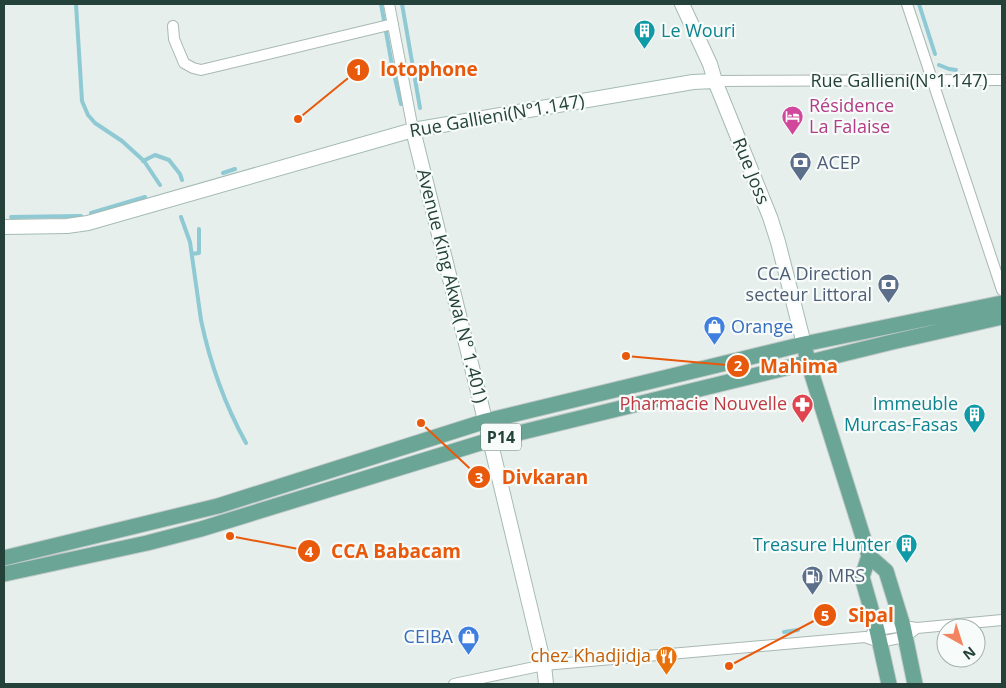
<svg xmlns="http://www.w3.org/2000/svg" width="1006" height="688" viewBox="0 0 1006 688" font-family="'Open Sans',sans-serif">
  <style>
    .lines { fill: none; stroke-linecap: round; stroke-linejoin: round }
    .stream { stroke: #8ec9d4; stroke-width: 4 }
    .street-casing { stroke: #a8b8b2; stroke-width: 12 }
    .secondary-casing { stroke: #a4bbb3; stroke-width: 16 }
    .primary-casing { stroke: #c2cac8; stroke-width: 17 }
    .street { stroke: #fff; stroke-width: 10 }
    .secondary { stroke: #fff; stroke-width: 14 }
    .primary { stroke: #6aa596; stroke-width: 15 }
    .labels { text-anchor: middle; stroke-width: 4.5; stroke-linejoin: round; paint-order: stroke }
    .shield { fill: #f7fbf9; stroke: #637a73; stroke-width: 1 }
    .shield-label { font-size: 16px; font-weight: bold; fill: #24423a }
    .culture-label { font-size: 18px; fill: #0d838f; stroke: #f7fbf9; text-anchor: end }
    .street-label { font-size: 18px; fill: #24423a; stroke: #f7fbf9 }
    .hotel-label { font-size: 18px; fill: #b23c85; stroke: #f7fbf9; text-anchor: start }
    .service-label { font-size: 18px; fill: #4e5e75; stroke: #f7fbf9; text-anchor: start }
    .shop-label { font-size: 18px; fill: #366cbe; stroke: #f7fbf9; text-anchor: start }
    .health-label { font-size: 18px; fill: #be3a42; stroke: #f7fbf9; text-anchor: end }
    .food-label { font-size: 18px; fill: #c56008; stroke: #f7fbf9; text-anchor: end }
    .leader { fill: none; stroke: #e8590c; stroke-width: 2 }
    .callout-dot { fill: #e8590c; stroke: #f7fbf9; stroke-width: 2 }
    .mark-label { font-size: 15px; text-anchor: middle; font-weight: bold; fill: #fff }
    .callout-label { font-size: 19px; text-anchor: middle; font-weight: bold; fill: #e8590c; stroke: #f7fbf9; stroke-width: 4.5; stroke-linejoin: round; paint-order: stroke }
  </style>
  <rect width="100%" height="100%" fill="#e6efeb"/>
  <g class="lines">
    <path class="stream" d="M76 4 82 101 88 115 95 123 122 141 144 161 160 185
      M381 4 392 65 401 104
      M402 4 420 108
      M919 4 935 54
      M939 65 949 69 956 70
      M143 161 155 155 169 160 180 174 182 180
      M223 173 235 169
      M91 213 145 197
      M11 217 81 216
      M181 217 190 242 201 320C210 363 225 405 246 443
      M192 254 199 253V229
      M784 632 798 630"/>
    <defs>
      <path id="street" d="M389 4 413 130
        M907 4 1002 290
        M173 26 174 39 184 63 193 68 201 70 393 24
        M715 81 1002 80
        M872 633 877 630 903 626 917 628 1002 620
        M454 684 544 665 865 637 879 642 905 637 917 628"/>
      <path id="secondary" d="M682 4 710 64 715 81 770 217 778 242 804 344
        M413 130 490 440 544 665 546 684
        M4 227 67 226 88 223 413 130 693 82 715 81"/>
      <path id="primary" d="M806 353 808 362 869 556 886 571 903 626 915 684
        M869 556 862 577 877 630 889 684
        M4 558 218 506 486 421 804 344 1002 303
        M4 574 147 543 201 529 490 440 892 342 1002 317"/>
    </defs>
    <use href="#street" class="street-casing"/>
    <use href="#secondary" class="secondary-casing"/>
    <use href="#primary" class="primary-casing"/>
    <use href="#street" class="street"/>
    <use href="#secondary" class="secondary"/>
    <use href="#primary" class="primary"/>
  </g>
  <defs>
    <symbol id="building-pin" viewBox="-11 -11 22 30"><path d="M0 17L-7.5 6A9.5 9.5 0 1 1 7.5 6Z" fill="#0f9aa8" stroke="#f7fbf9"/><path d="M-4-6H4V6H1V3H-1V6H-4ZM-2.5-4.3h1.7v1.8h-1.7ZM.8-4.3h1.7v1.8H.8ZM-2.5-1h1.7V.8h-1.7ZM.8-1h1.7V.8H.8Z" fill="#fff"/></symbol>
    <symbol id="hotel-pin" viewBox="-11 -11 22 30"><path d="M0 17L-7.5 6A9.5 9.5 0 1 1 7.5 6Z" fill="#d1479c" stroke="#f7fbf9"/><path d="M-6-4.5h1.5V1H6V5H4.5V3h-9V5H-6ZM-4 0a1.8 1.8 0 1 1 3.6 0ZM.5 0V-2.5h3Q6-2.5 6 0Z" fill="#fff"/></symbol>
    <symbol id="bank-pin" viewBox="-11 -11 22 30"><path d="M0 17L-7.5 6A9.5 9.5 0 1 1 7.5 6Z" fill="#5c6f8a" stroke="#f7fbf9"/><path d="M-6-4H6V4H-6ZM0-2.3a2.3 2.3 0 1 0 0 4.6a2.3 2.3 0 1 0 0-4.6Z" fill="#fff"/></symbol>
    <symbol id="shop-pin" viewBox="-11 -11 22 30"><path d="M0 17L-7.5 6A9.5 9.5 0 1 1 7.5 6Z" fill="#3f7fe0" stroke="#f7fbf9"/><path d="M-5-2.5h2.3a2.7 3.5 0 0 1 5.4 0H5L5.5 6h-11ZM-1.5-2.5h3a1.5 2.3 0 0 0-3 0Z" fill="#fff"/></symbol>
    <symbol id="pharmacy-pin" viewBox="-11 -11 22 30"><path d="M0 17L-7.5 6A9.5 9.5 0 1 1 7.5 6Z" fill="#e0444e" stroke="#f7fbf9"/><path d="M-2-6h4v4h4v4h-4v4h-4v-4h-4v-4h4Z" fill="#fff"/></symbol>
    <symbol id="fuel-pin" viewBox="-11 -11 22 30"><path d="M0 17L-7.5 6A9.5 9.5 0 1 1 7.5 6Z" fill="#5c6f8a" stroke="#f7fbf9"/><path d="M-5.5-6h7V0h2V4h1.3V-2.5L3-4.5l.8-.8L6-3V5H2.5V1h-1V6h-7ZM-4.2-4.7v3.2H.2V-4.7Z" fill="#fff"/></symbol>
    <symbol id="restaurant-pin" viewBox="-11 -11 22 30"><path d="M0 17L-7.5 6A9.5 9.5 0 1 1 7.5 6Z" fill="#e8710a" stroke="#f7fbf9"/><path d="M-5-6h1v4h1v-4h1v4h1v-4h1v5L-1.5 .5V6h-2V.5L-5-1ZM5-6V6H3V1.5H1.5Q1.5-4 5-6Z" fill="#fff"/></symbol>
  </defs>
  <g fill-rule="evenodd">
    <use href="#building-pin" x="632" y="18" width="25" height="34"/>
    <use href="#hotel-pin" x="780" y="104" width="25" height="34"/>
    <use href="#bank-pin" x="788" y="150" width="25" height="34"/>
    <use href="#bank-pin" x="876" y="272" width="25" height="34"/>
    <use href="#shop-pin" x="702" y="314" width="25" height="34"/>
    <use href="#pharmacy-pin" x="790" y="392" width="25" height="34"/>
    <use href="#building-pin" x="962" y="402" width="25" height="34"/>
    <use href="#building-pin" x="894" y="532" width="25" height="34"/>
    <use href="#fuel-pin" x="800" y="564" width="25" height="34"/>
    <use href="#shop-pin" x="456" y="624" width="25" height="34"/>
    <use href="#restaurant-pin" x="654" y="644" width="25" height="34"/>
  </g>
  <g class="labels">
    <rect class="shield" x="481" y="423.5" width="40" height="27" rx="4"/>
    <g class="shield-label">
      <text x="501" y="443">P14</text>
    </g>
    <g class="culture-label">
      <text x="661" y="37" text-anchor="start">Le Wouri</text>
      <text x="958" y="410">Immeuble<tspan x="958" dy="21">Murcas-Fasas</tspan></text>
      <text x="891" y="551">Treasure Hunter</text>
    </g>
    <g class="street-label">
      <text x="899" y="87">Rue Gallieni(N°1.147)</text>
      <text transform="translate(497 116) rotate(-10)" y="6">Rue Gallieni(N°1.147)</text>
      <text transform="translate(751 171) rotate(68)" y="6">Rue Joss</text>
      <text transform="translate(452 286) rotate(76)" y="6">Avenue King Akwa( N° 1.401)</text>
    </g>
    <g class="hotel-label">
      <text x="809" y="112">Résidence<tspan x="809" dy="21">La Falaise</tspan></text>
    </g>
    <g class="service-label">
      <text x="817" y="169">ACEP</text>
      <text x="872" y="280" text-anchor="end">CCA Direction<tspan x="872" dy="21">secteur Littoral</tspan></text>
      <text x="828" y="582">MRS</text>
    </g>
    <g class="shop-label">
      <text x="731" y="333">Orange</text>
      <text x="453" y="643" text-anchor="end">CEIBA</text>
    </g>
    <g class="health-label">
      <text x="787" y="410">Pharmacie Nouvelle</text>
    </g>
    <g class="food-label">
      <text x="651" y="662">chez Khadjidja</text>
    </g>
  </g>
  <path class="leader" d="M298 119L358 70M626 356L738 366M421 423L479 477M230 536L309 551M729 666L825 615"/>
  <g class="callout-dot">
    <circle cx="298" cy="119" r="5"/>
    <circle cx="626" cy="356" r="5"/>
    <circle cx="421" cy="423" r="5"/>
    <circle cx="230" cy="536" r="5"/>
    <circle cx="729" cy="666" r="5"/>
    <circle cx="358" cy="70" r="12"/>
    <circle cx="738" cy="366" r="12"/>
    <circle cx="479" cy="477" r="12"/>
    <circle cx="309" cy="551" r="12"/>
    <circle cx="825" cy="615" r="12"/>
  </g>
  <g class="mark-label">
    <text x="358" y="75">1</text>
    <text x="738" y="371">2</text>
    <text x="479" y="483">3</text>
    <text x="309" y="557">4</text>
    <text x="825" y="621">5</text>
  </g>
  <g class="callout-label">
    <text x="429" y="76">lotophone</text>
    <text x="799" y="373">Mahima</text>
    <text x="545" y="484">Divkaran</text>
    <text x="396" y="558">CCA Babacam</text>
    <text x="871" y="622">Sipal</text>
  </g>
  <rect width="1006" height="688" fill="none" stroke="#24423a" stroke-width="10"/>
  <g transform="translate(961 643) rotate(141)"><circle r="24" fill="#f7fbf9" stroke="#a3b1ad"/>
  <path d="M0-4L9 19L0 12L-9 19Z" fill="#f4845f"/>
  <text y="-8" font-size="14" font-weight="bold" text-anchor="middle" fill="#24423a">N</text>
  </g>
</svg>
